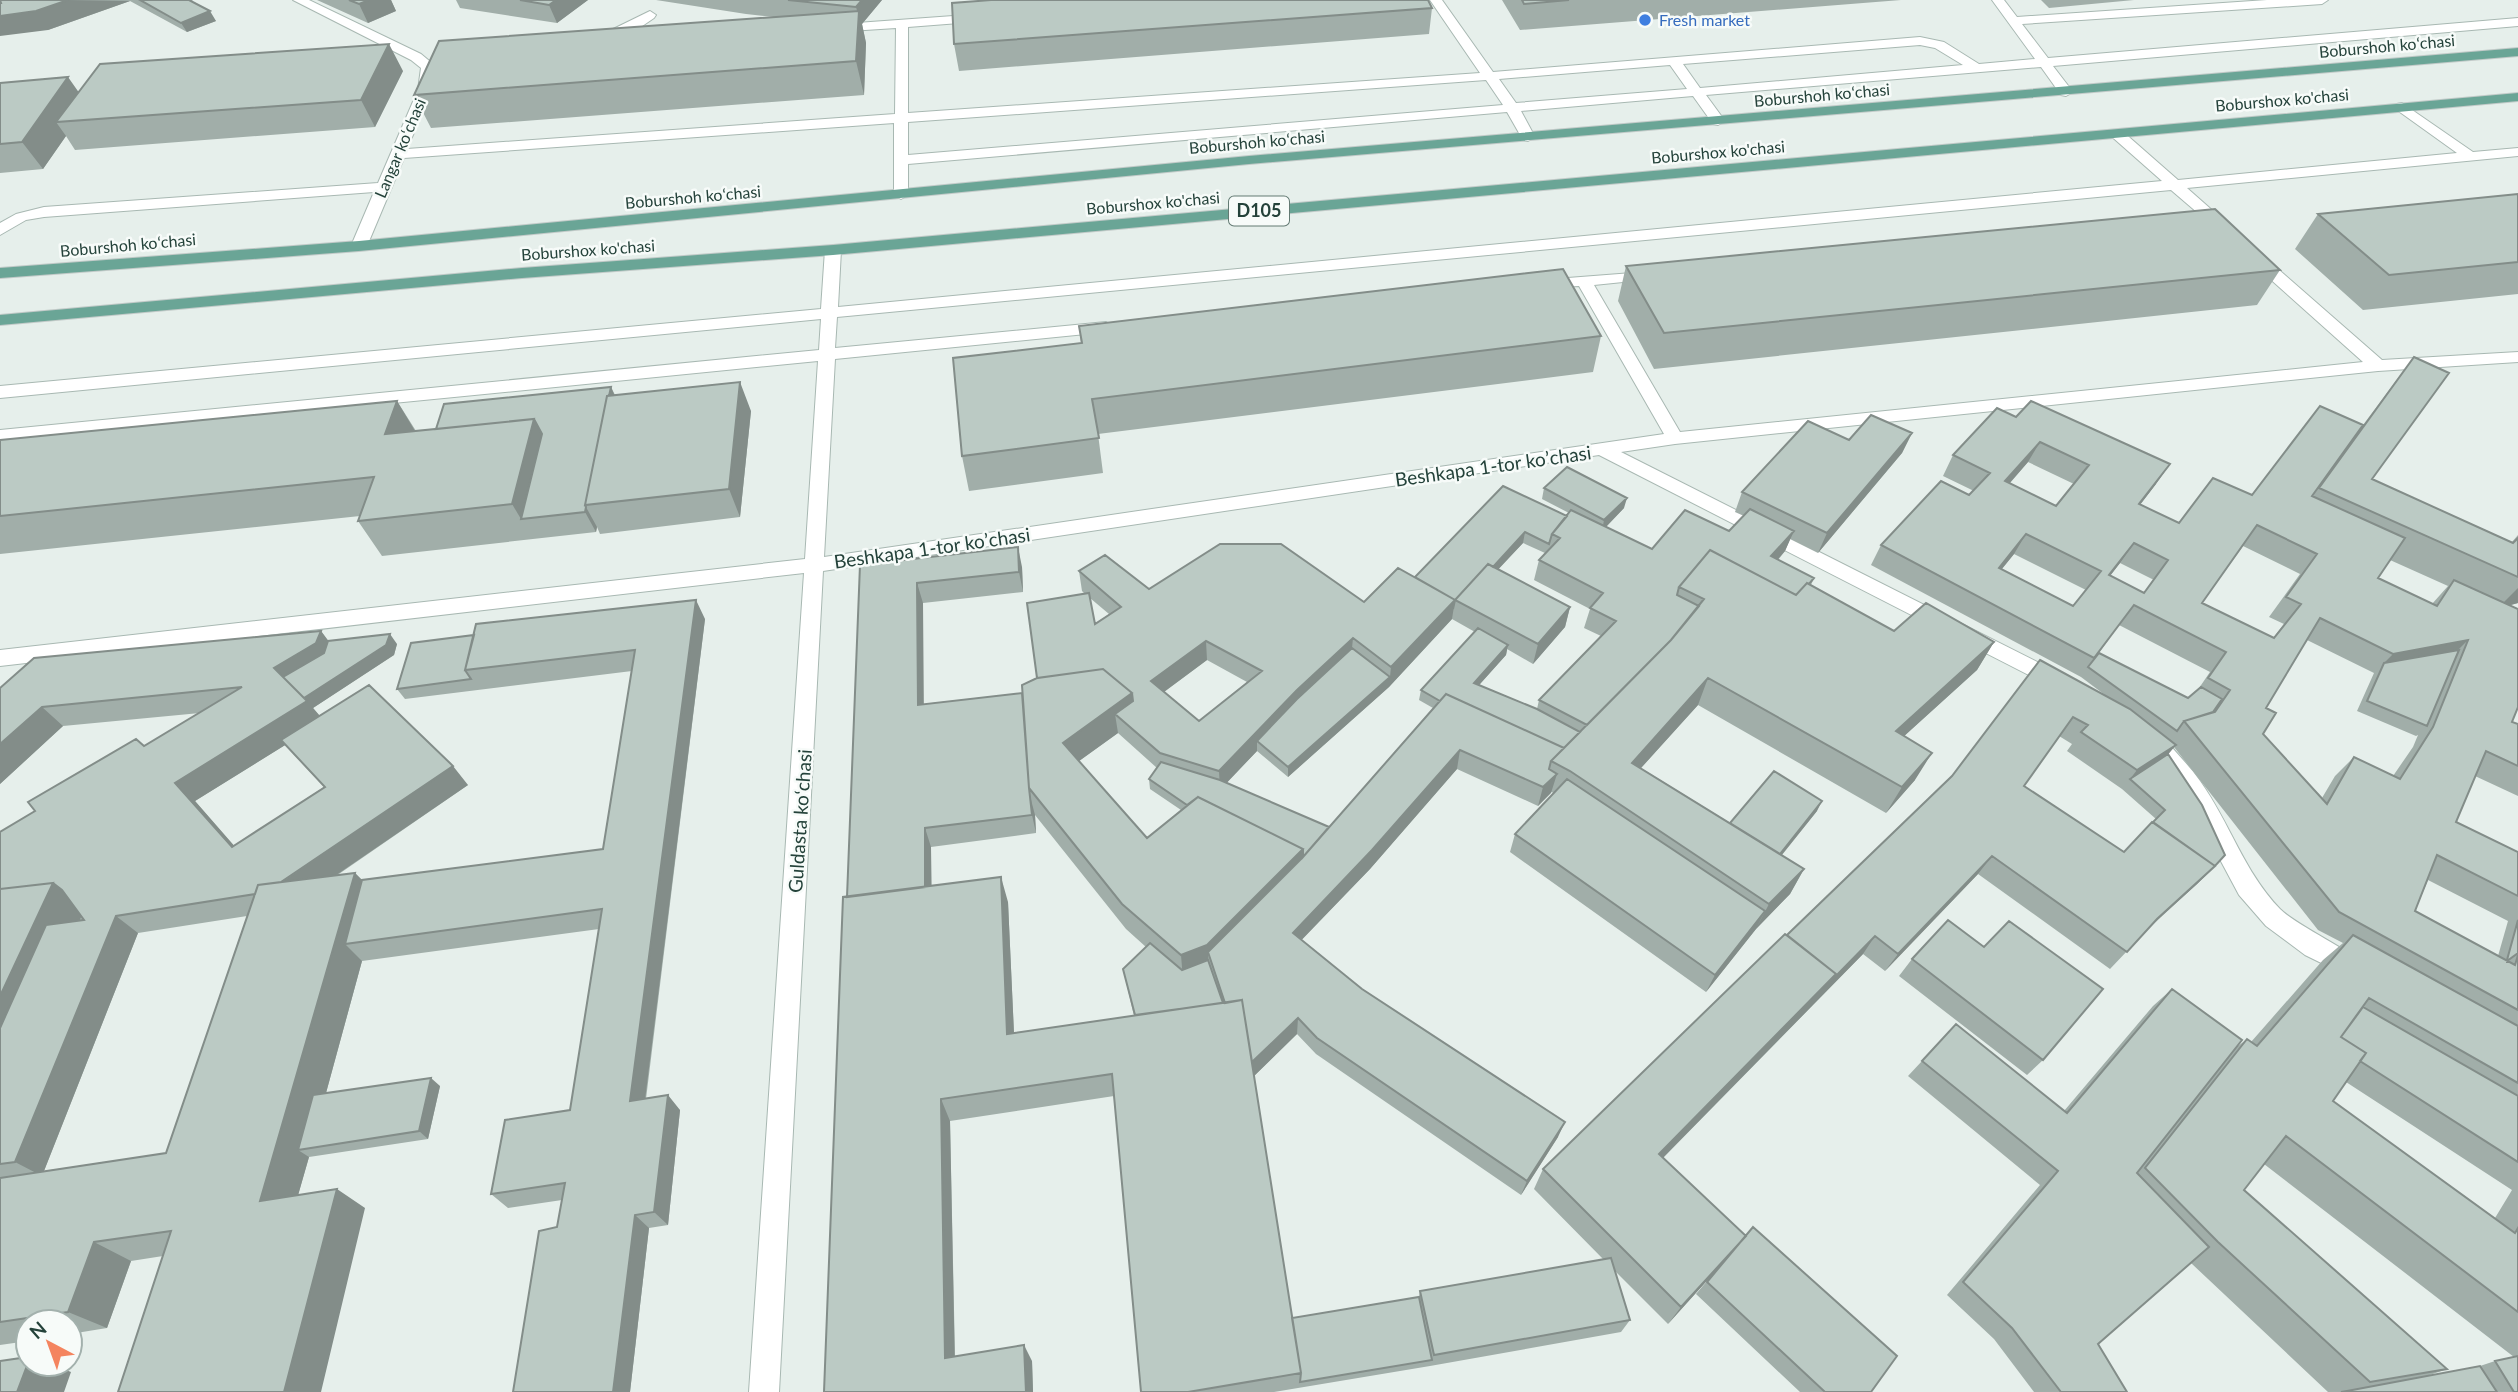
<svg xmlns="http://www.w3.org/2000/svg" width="2518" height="1392" viewBox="0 0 2518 1392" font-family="Lato,sans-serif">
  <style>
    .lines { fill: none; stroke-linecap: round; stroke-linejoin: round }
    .minor-casing { stroke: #a8b8b2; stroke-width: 2 }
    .major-casing { stroke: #c2cac8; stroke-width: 2 }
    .minor { fill: #fff; fill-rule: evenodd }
    .major { fill: #6aa596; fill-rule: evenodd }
    .wall { fill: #a1aea9; fill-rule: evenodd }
    .shaded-wall { fill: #838d89 }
    .building { fill: #bbcac4; stroke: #838d89; stroke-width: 2; fill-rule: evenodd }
    .shop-dot { fill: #3f7fe0; stroke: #f7fbf9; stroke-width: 2.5 }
    .labels { text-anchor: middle; stroke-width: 5; stroke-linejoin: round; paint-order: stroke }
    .far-shop-label { font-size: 16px; fill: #366cbe; stroke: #f7fbf9; text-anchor: start }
    .far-street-label { font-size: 16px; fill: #24423a; stroke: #f7fbf9 }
    .shield { fill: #f7fbf9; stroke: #637a73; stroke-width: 2 }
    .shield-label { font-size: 18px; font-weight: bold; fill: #24423a }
    .street-label { font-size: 19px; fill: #24423a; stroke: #f7fbf9 }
  </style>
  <rect width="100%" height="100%" fill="#e6efeb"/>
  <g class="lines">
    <defs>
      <path id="minor" d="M293 0H309L421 54 433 64 432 90 407 149 895 114 896 28 834 32 828 28 829 25 981 14 987 18 985 21 908 27V113L1480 73 1430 0H1442L1493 72 1920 37 1944 42 1979 64 2035 59 1992 0H2004L2017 17 2267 0H2328L2322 4 2022 24 2048 58 2518 18V26L2053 66 2073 92 2066 96 2061 95 2041 67 1706 95 1725 121 1718 125 1713 124 1693 96 1521 111 1535 137 1528 141 1523 140 1507 112 908 164V195L901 199 894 195V123L404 158 367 246 359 251 351 246 374 192 44 217 26 220 0 235V223L16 214 44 207 378 183 418 90 421 68 411 60ZM1920 45 1935 48 1963 65 1700 88 1683 64ZM1670 65 1687 89 1516 103 1499 79ZM1486 80 1503 105 908 155V122Z
        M650 11 656 15 654 18 635 31 605 40 599 36Z
        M2402 103 2473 152 2518 148V156L2187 188 2230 226 2233 229 2230 232H2220L2171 190 837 317 835 348 1106 322 1114 327 1106 332 835 359 824 557 1664 434 1579 286 1536 288 1534 285 1542 280 1658 271 1660 274 1652 279 1594 285 1680 432 2363 362 2250 261 2248 258 2256 253 2262 255 2382 360 2518 352V362L2378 371 1675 444 1621 452 2063 675 2066 681 2063 687 2056 689 1599 455 823 571 779 1392H749L804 573 0 666V650L805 559 818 361 0 442V430L819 350 821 319 0 398V386L821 309 825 250 833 245 841 250 838 307 2162 181 2111 136V130H2121L2178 180 2457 153 2397 110V104Z
        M2161 741 2169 744C2179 756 2191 768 2200 781 2230 823 2244 872 2280 909 2298 927 2358 953 2364 967L2361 975 2352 978 2305 955 2266 926 2239 895 2185 794 2150 750 2153 744Z"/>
      <path id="major" d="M2518 48V56L1249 164 359 251 0 278V268L359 241 1249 156Z
        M2518 93V101L833 255 522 278 0 325V315L522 268 833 245Z"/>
    </defs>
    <use href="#minor" class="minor-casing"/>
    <use href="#major" class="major-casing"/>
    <use href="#minor" class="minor"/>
    <use href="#major" class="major"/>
  </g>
  <path class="wall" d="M0 0H192L194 3 216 21 187 32 130 1 48 30Z
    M317 0H391L396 11 368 23Z
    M456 0H588L557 23 460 8Z
    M656 0H882L862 24 866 43 864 95 431 128 414 95 774 17 746 14Z
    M1502 0H1901L1520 30Z
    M2041 0H2134L2049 8Z
    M1432 8 1429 34 959 71 954 44Z
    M403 71 375 127 75 150 66 136 43 169 0 173V83L79 92Z
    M2518 194V294L2363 310 2295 249 2318 214Z
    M1626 266 2280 270 2257 305 1654 369 1618 301Z
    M1079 326 1601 336 1593 372 1098 434 1103 473 969 491 962 456 1081 343Z
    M2414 357 2372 479 2512 542 2518 535V603L2510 605 2512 722 2518 724V796L2475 776 2456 822 2518 852V1392H2328L2191 1263 2098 1344 2127 1392H2034L1994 1339 1947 1295 2040 1185 1908 1076 1922 1061 2064 1111 2153 1006 2172 989 2238 1046 2247 1039 2251 1042 2323 960 2343 943 2318 930 2174 747 2168 754 2215 866 2197 884 2148 929 2110 969 1978 874 1885 971 1863 954 1663 1158 1871 1392H1800L1696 1294 1719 1267 1668 1324 1614 1270 1630 1320 1621 1332 1430 1366 1274 1392H1141L1114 1096 950 1121 955 1356 1032 1361 1033 1392H824L847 897 860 565 1022 567 1023 592 923 603V704L1022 693 1037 678 1085 594 1082 591 1079 571 1149 589 1364 602 1415 577 1567 516 1569 513 1542 499 1544 488 1624 508 1606 527 1652 549 1729 531 1744 516 1735 512 1742 492 1849 440 1912 433 1902 453 1818 553 1790 539 1785 551 1778 560 1814 578 1811 585 1894 631 1994 642 1977 670 1904 736 1915 780 1886 813 1698 705 1641 768 1730 823 1817 811 1782 855 1804 869 1790 894 1756 929 1706 992 1510 852 1515 834 1554 793 1551 792 1538 806 1457 769 1370 869 1301 940 1362 989 1558 1137 1521 1195 1316 1054 1297 1034 1254 1076 1292 1318 1419 1297 1420 1291 1604 1260 1534 1189 1543 1169 1952 776 2105 695 2081 677 1871 565 1881 545 1969 495 1974 491 1943 476 1953 455 1997 408 2156 484 2140 505 2179 523 2252 495 2363 425ZM2028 462 2074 484 2056 506 2010 483ZM1523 543 1545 553 1539 560 1534 580 1590 609 1584 628 1601 636 1539 700 1537 709 1479 685 1506 655 1507 649 1533 664 1565 627 1570 607 1498 569ZM2243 546 2300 574 2269 617 2284 624 2273 638 2202 603ZM2014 554 2086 590 2073 606 2002 569ZM2390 560 2448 586 2432 604 2378 578ZM2120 563 2154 580 2144 593 2110 576ZM1090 598 1109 614 1095 624ZM1452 619 1475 632 1421 690 1419 700 1433 708 1329 827 1226 783 1257 751 1288 777 1389 687ZM2119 625 2210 672 2197 691 2188 698 2093 661ZM2307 640 2374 673 2357 711 2416 736 2418 735 2413 747 2393 776 2354 757 2335 776 2322 798 2263 734 2266 708ZM1207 660 1247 682 1199 721 1164 692ZM1118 733 1157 768 1149 779 1150 789 1181 810 1147 838 1079 761ZM2059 736 2072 744 2067 751 2122 789 2156 819 2124 852 2024 786ZM1035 815 1126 929 1146 947 1123 969 1134 1016 1014 1033 1008 902 931 886V847L1036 833ZM2428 880 2508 921 2498 956 2415 911ZM2346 1082 2512 1190 2495 1218 2333 1101ZM2264 1164 2514 1357 2495 1361 2480 1366 2427 1376 2447 1369 2244 1190Z
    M611 387 615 395 751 411 740 517 600 534 597 527 596 532 382 556 358 521 360 516 0 554V440L397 401 416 431 436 429Z
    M705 619 646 1099 680 1110 668 1225 649 1228 630 1392H513L557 1227 562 1200 508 1208 491 1194 570 1110 599 929 362 961 326 1093 440 1086 428 1139 309 1157 298 1195 365 1208 163 1256 131 1261 107 1328 70 1334V1322H28V1341L0 1345V832L200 713 63 726 0 784V688L321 631 328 641 397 644 394 655 313 708 320 716 468 785 336 876 355 873 362 880 603 849 632 671 405 699 397 689 411 643ZM285 745 324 787 234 846 195 801ZM247 916 166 1153 44 1171 138 933Z
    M1912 959 2043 1060 2027 1075 1899 976Z"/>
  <path class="shaded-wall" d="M68 0 130 1 48 30 0 36V16Z
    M369 0H391L396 11 368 23 359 4Z
    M556 0H588L557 23 549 5Z
    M862 0H882L862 24 866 43 864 95 856 61 859 18 856 7Z
    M210 11 216 21 187 32 181 23Z
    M389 44 403 71 375 127 361 100Z
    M68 77 87 104 56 122 66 136 43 169 22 142Z
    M740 382 751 411 740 517 729 489Z
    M611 387 620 408 587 505Z
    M397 401 418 436 385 434Z
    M534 419 552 454 521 519 512 504Z
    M1912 433 1902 453 1818 553 1827 533Z
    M2040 442 2028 462 1994 501 2005 481Z
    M2170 464 2156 484 2125 524 2139 504Z
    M1627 498 1624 508 1602 531 1604 520Z
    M586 507 597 527 596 532 585 512Z
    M1794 531 1785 551 1763 576 1771 556Z
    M1525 532 1523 543 1465 605 1460 602Z
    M2026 534 2014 554 1987 587 1999 568Z
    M2134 543 2120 563 2095 595 2109 575Z
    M1018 547 1022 567 1023 592 1019 572Z
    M917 583 923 603 924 724 918 705Z
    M2518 588V603L2497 609Z
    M696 600 705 619 643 1116 630 1101Z
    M1455 600 1452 619 1389 687 1288 777V767L1390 677 1391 667Z
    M1570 607 1565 627 1533 664 1538 644Z
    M321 631 336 651 291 687 274 668Z
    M390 634 397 644 394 655 313 708 324 721 195 801 251 865 232 847 175 783 303 699Z
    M1353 638 1351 658 1257 741V751L1220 790 1219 771 1297 690Z
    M2468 640 2448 660 2384 663 2393 654Z
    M1206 641 1207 660 1153 700 1151 681Z
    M1994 642 1977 670 1880 758 1896 731Z
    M1508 645 1506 655 1472 693 1474 683Z
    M1708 678 1698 705 1622 789 1632 763Z
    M1132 693 1135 720 1115 714 1118 733 1068 769 1063 743Z
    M42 707 63 726 0 784V744Z
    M2176 745 2160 764 2130 779 2137 770Z
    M1460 750 1457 769 1370 869 1292 950 1293 933Z
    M1932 753 1915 780 1886 813 1902 787Z
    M453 766 468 785 285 910 266 893Z
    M1557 774 1551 793 1538 806 1543 787Z
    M1030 796 1035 815 1036 833 1032 815Z
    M1822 801 1817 811 1763 878 1768 869Z
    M925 828 931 847 932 913 925 895Z
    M1303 849 1302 866 1208 952 1209 969 1183 979 1181 955Z
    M1992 856 1978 874 1885 971 1898 954Z
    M2215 866 2197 884 2139 936 2157 919Z
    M1804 869 1790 894 1756 929 1769 904Z
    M355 873 380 898 345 944 362 961 311 1148 298 1150 309 1157 291 1220 260 1201Z
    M1001 877 1008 902 1015 1056 1007 1034Z
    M53 883 85 908 24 1046 0 1032V996Z
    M1765 911 1756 929 1706 992 1715 975Z
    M116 916 138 933 42 1176 15 1162Z
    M1875 936 1863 954 1647 1174 1659 1154 1836 974Z
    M1298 1018 1297 1034 1251 1079 1250 1063Z
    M431 1078 440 1086 428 1139 419 1131Z
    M668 1095 680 1110 668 1225 654 1212Z
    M941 1099 950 1121 955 1373 945 1358Z
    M1565 1122 1558 1137 1521 1195 1527 1181Z
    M337 1189 365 1208 321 1392H284Z
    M635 1215 649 1228 630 1392H613Z
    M1746 1236 1731 1254 1668 1324 1681 1307Z
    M94 1242 131 1261 107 1328 68 1312Z
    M1024 1345 1032 1361 1033 1392H1026Z
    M28 1364H51L71 1372 64 1392H17Z"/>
  <path class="building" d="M0 0H68L36 11 0 16V3H1Z
    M140 0H189L210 11 181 23Z
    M349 0H369L359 4Z
    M520 0H556L549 5Z
    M788 0H862L856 7Z
    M991 0H1428L1432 8 954 44 952 3Z
    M1522 0H1569L1524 4Z
    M859 11 856 61 414 95 439 41Z
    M389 44 361 100 56 122 100 64Z
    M68 77 22 142 0 144V83Z
    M2518 194V262L2389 275 2318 214Z
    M2215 209 2280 270 1664 333 1626 266Z
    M1563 269 1601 336 1092 399 1099 438 962 456 953 358 1082 343 1079 326Z
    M2414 357 2449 373 2372 479 2513 543 2518 538V577L2319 488Z
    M740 382 729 489 585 505 607 396Z
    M611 387 609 396H607L585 505 586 507 585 512 521 519 542 434 534 419 436 429 444 404Z
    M397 401 385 434 534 419 512 504 358 521 374 477 0 516V440Z
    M2031 401 2170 464 2139 504 2179 523 2213 478 2252 495 2320 406 2363 425 2312 496 2405 538 2378 578 2437 606 2454 580 2518 609V707L2512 722 2518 724V766L2486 751 2456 822 2518 852V896L2437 855 2415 911 2515 965 2518 955V1010L2339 912 2184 721 2215 712 2230 690 2208 678 2226 652 2134 605 2094 658 1881 545 1941 481 1969 495 1990 473 1953 455 1997 408 2016 417ZM2040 442 2089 465 2056 506 2005 481ZM2257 525 2317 554 2286 597 2301 604 2274 638 2202 603ZM2026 534 2101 571 2073 606 1999 568ZM2134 543 2168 560 2144 593 2109 575ZM2320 618 2393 654 2468 640 2433 727 2400 779 2354 757 2327 804 2263 734 2276 713 2266 708Z
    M1871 415 1912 433 1827 533 1742 492 1808 421 1849 440Z
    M1567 467 1627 498 1604 520 1544 488Z
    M1503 486 1567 516 1552 534 1549 544 1525 532 1493 567 1488 564 1455 600 1453 609 1455 600 1415 577Z
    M1750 509 1794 531 1771 556 1814 578 1809 584 1807 583 1796 595 1710 550 1679 587 1677 595 1699 606 1671 640 1587 725 1539 700 1616 621 1590 608 1603 593 1539 560 1560 538 1552 534 1571 510 1652 549 1685 510 1729 531Z
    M1220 544H1281L1364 602 1398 568 1455 600 1391 667 1353 638 1297 690 1219 771 1160 753 1115 714 1133 701 1132 693 1103 669 1037 678 1027 603 1089 593 1095 624 1121 607 1079 571 1105 555 1149 589ZM1206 641 1262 671 1199 721 1151 681Z
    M1018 547 1019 572 917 583 918 705 1022 693 1029 788 1032 815 925 828V887L847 897 860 565Z
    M1710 550 1796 595 1807 583 1894 631 1926 603 1994 642 1896 731 1932 753 1902 787 1708 678 1632 763 1804 869 1769 904 1570 771 1551 761 1671 640 1704 599 1679 587Z
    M1488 564 1570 607 1538 644 1455 600Z
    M696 600 630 1101 668 1095 654 1212 635 1215 613 1392H513L539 1231 557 1227 565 1183 491 1194 505 1120 570 1110 602 909 345 944 362 880 603 849 635 650 465 670 476 624Z
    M1478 628 1508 645 1474 683 1537 709 1580 732 1564 748 1446 694 1440 701 1421 690Z
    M321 631 316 643 274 668 307 701 175 783 232 847 325 787 281 740 369 685 453 766 281 882 258 885 255 894 116 916 15 1162 0 1164V1028L46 925 84 920 62 890 53 883 0 889V832L35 811 28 802 136 739 144 746 242 687 42 707 0 744V688L34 658Z
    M390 634 386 645 304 698 283 677 324 653 328 641Z
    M474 635 465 670 471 679 397 689 411 643Z
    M1352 648 1390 677 1288 767 1257 741 1297 699Z
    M2459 650 2427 726 2367 701 2384 663Z
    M2099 653 2188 698 2201 687 2222 699 2213 712 2184 721 2177 731 2088 667Z
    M2040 660 2130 709 2176 745 2137 770 2081 732 2088 725 2073 717 2024 786 2124 852 2152 822 2215 866 2157 919 2127 952 1992 856 1898 954 1875 936 1831 981 1836 974 1787 935 1952 776Z
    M1103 669 1132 693 1063 743 1147 838 1198 797 1303 849 1207 945 1181 955 1122 904 1029 788 1022 685 1037 678Z
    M1446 694 1564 748 1551 761 1549 769 1557 774 1543 787 1460 750 1372 850 1293 933 1362 989 1565 1122 1527 1181 1317 1038 1298 1018 1252 1062 1242 1000 1225 1003 1208 952 1303 857Z
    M2168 754 2202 805 2225 855 2215 866 2153 822 2165 810 2130 779Z
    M1161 762 1220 780 1329 827 1303 857V849L1198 797 1187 805 1149 779Z
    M1774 771 1822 801 1780 854 1730 823Z
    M1567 779 1765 911 1715 975 1515 834Z
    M355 873 260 1201 337 1189 284 1392H118L171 1231 94 1242 68 1312 0 1322V1178L166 1153 258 885Z
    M1001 877 1007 1034 1242 1000 1301 1373 1188 1392H1141L1112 1074 941 1099 945 1358 1024 1345 1026 1392H824L843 897Z
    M53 883 0 996V889Z
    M1948 920 1984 947 2009 921 2103 989 2043 1060 1912 959Z
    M2518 920V953L2507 961V960Z
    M1785 934 1836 974 1659 1154 1746 1236 1681 1307 1543 1169Z
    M2353 935 2518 1026V1083L2369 998 2341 1037 2366 1053 2333 1101 2515 1233 2518 1228V1312L2286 1136 2244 1190 2447 1369 2370 1382 2218 1242 2145 1168 2247 1039 2257 1046Z
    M1150 943 1182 970 1208 960 1223 1003 1135 1015 1123 969Z
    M2172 989 2242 1040 2137 1173 2209 1247 2098 1344 2127 1392H2061L2012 1328 1963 1282 2058 1171 1922 1061 1956 1024 2067 1113Z
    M2363 1007 2518 1096V1162L2360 1061 2366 1053 2341 1037Z
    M431 1078 419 1131 298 1150 313 1095Z
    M1753 1227 1897 1356 1871 1392H1825L1707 1282Z
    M1611 1258 1630 1320 1434 1355 1420 1291Z
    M1419 1297 1432 1360 1300 1382 1301 1373 1292 1318Z
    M2518 1356V1392H2514L2495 1361Z
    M28 1357V1363L17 1392H0V1361Z
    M2480 1366 2497 1392H2341L2347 1391Z"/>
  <circle class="shop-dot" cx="1645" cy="20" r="7"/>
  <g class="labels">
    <g class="far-shop-label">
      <text x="1659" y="26">Fresh market</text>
    </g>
    <g class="far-street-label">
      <text transform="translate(2387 46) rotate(-5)" y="6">Boburshoh koʻchasi</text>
      <text transform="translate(1822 95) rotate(-5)" y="6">Boburshoh koʻchasi</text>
      <text transform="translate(2282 100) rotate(-5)" y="6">Boburshox ko'chasi</text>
      <text transform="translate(1257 142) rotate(-5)" y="6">Boburshoh koʻchasi</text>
      <text transform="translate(400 148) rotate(-67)" y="6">Langar koʻchasi</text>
      <text transform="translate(1718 152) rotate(-5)" y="6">Boburshox ko'chasi</text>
      <text transform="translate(693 197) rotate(-5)" y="6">Boburshoh koʻchasi</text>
      <text transform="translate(1153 203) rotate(-5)" y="6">Boburshox ko'chasi</text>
      <text transform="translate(128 245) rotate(-5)" y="6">Boburshoh koʻchasi</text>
      <text transform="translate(588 250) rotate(-4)" y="6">Boburshox ko'chasi</text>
    </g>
    <rect class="shield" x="1229" y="196.5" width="60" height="29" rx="5"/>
    <g class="shield-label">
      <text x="1259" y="217">D105</text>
    </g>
    <g class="street-label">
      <text transform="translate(1493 466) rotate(-8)" y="7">Beshkapa 1-tor koʼchasi</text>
      <text transform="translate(932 548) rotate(-8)" y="7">Beshkapa 1-tor koʼchasi</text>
      <text transform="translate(800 821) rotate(-86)" y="7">Guldasta koʻchasi</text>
    </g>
  </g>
  <g transform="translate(49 1343) rotate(319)"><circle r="33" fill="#f7fbf9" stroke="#a3b1ad" stroke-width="2"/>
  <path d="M0-5L12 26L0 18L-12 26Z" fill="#f4845f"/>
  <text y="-10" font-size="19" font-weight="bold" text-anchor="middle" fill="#24423a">N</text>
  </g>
</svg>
